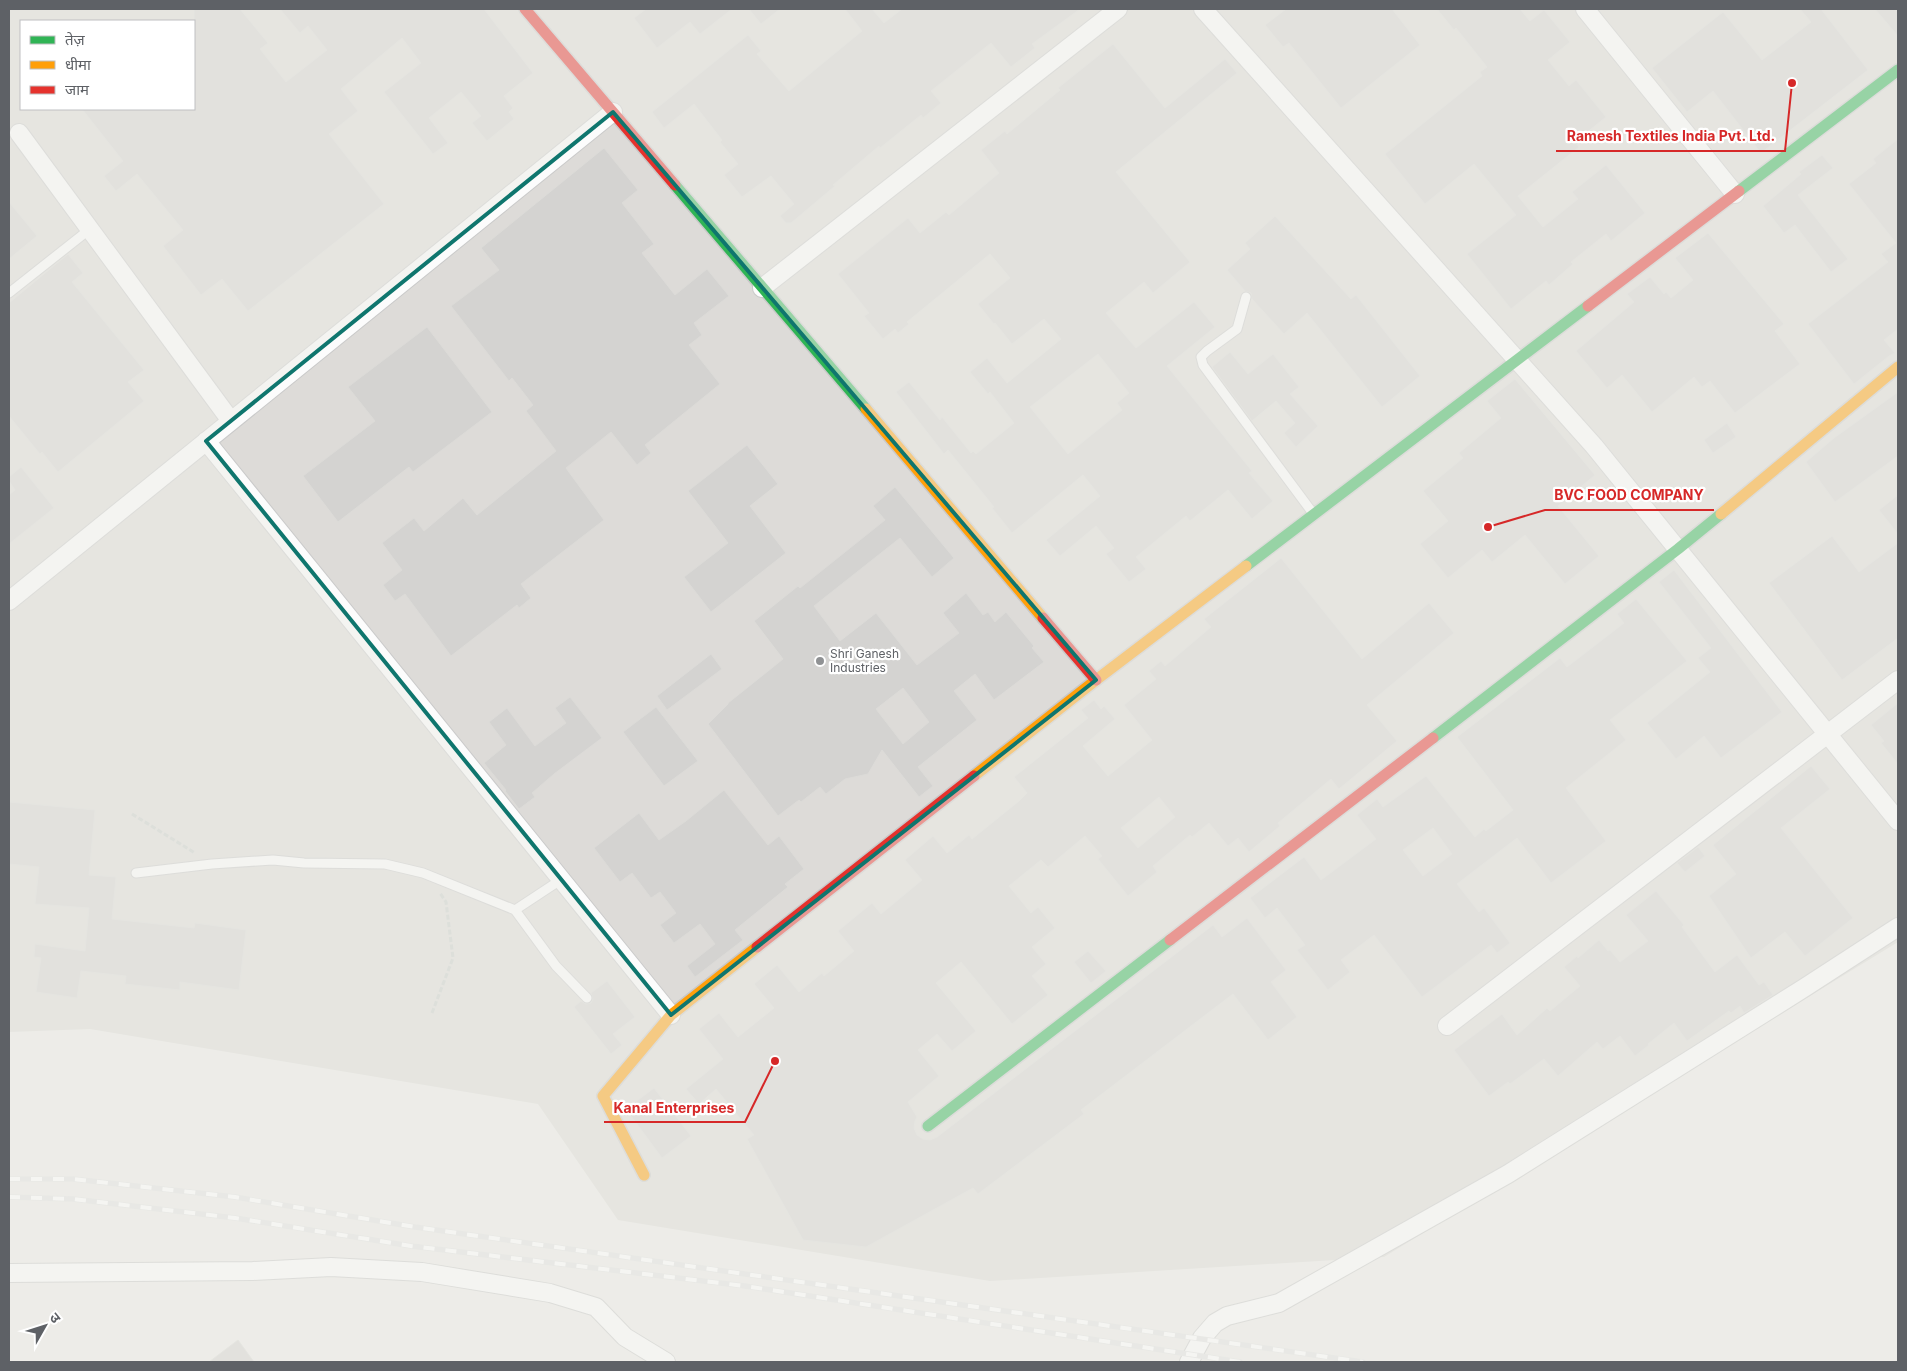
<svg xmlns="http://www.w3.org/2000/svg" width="1907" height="1371" viewBox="0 0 1907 1371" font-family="Inter,'Noto Sans Devanagari',sans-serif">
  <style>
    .industrial { fill: #dddbd8; fill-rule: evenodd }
    .building { fill: #d4d3d1; stroke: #dcdbd8; fill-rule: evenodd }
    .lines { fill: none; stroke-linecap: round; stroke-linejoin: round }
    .lane-casing { stroke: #cacaca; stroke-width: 11 }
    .street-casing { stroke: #cacaca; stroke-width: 20 }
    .fast-casing { stroke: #c9c9c9; stroke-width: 14 }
    .slow-casing { stroke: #c9c9c9; stroke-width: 14 }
    .jam-casing { stroke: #c9c9c9; stroke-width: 14 }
    .path { stroke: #c9cecb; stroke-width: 3; stroke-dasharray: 5 2.5; stroke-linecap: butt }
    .lane { stroke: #fcfcfc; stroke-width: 9 }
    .street { stroke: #fcfcfc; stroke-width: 18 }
    .fast { stroke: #30b455; stroke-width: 11 }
    .slow { stroke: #ff9f0a; stroke-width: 11 }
    .jam { stroke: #e5322d; stroke-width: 11 }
    .rail-casing { stroke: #e3e3e3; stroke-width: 5.5 }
    .rail { stroke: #fff; stroke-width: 4; stroke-dasharray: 11; stroke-linecap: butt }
    .marked { fill: none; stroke: #0f766e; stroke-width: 4; stroke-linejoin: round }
    .poi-dot { fill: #909294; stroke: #fff; stroke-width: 2 }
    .labels { text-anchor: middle; stroke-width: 4.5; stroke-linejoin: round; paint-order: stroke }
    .poi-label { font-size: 12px; fill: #5e6166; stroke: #fff; text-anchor: start }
    .leader { fill: none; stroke: #d62828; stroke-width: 2 }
    .callout-dot { fill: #d62828; stroke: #fff; stroke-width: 2 }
    .callout-label { font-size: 14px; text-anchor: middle; font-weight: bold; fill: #d62828; stroke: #fff; stroke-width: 4.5; stroke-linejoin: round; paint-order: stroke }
  </style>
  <rect width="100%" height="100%" fill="#edece8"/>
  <path class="industrial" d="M9 9H1898V942L1384 1257 990 1281 618 1220 538 1104 90 1029 9 1032ZM21 21H194V109H21Z"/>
  <path class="building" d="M194 9H240L268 43 260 49 286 82 327 50 308 26 300 33 280 9H484L533 73 504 96 513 108 509 112 514 119 487 141 472 123 481 116 461 92 429 118 448 143 433 154 384 92 421 63 402 38 341 89 358 111 329 134 384 204 248 311 222 279 201 295 163 246 183 230 137 174 116 191 104 176 123 161 82 109H194Z
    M646 9H732L700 34 690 22 657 48 634 18Z
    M749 9H780L761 24Z
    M845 9H872L884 23 902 9H1080L1032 44 1035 48 1011 67 991 43 931 91 941 103 923 118 921 115 880 148 879 146 833 185 835 186 791 223H786L780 216 794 204 771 176 742 197 724 175 738 164 720 142 722 140 694 104 664 128 652 112 748 35 761 51 757 54 789 91 862 31Z
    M1286 9H1392L1420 45 1341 108 1289 43 1283 47 1265 25Z
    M1437 9H1520L1530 21 1544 10 1570 42 1548 60 1569 86 1576 80 1606 117 1575 142 1579 147 1518 196 1543 227 1578 199 1572 192 1606 165 1645 213 1611 241 1606 234 1571 262 1573 264 1549 285 1546 281 1511 309 1467 254 1516 215 1474 164 1425 204 1385 154 1482 76 1480 72 1487 67 1456 28 1454 30Z
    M1800 9H1821L1868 70 1761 153 1713 91 1687 112 1652 68 1723 12 1762 60 1811 22Z
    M1875 9H1898V36Z
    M1113 44 1165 108 1225 59 1237 73 1116 172 1190 262 1153 293 1144 282 1106 313 1136 348 1194 302 1215 327 1167 366 1252 471 1249 473 1273 501 1252 519 1228 490 1190 521 1186 516 1136 557 1146 569 1129 582 1106 554 1114 548 1096 526 1060 556 1046 540 1100 496 1083 475 1012 533 992 508 994 507 948 450 944 454 896 392 909 382 940 420 942 417 971 453 973 451 976 454 1014 423 990 392 988 394 970 372 987 358 1007 383 1061 339 1044 319 1012 344 995 323 994 324 978 304 1010 278 990 254 907 322 909 324 898 333 895 329 883 339 864 316 869 313 838 274 908 218 920 233 946 212 949 215 999 173 981 150 1005 131 1007 134 1060 90 1058 88ZM1098 354 1129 393 1117 403 1122 410 1068 454 1030 407Z
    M1898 139V329L1884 340 1895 353 1889 356 1854 384 1808 324 1888 262 1881 254 1896 243 1849 184 1876 163 1873 159Z
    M604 148 638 190 622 203 654 244 642 253 675 295 707 269 729 296 694 323 702 335 689 345 720 384 645 445 651 453 637 465 611 432 566 468 604 520 521 584 531 598 519 608 517 605 451 656 405 594 395 601 383 585 402 570 382 543 414 518 424 531 463 498 477 515 556 451 526 411 533 405 512 378 509 381 451 306 499 270 481 248Z
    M1822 155 1833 168 1798 195 1848 259 1831 272 1795 225 1784 233 1763 206 1801 174 1799 172Z
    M9 202 37 236 9 259Z
    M1275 216 1351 299 1356 295 1420 376 1382 407 1307 313 1284 334 1252 299 1251 293 1245 291 1227 270 1250 249 1245 243Z
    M1708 233 1784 324 1775 331 1800 364 1735 413 1710 381 1702 387 1694 377 1652 412 1622 375 1607 388 1576 351 1634 302 1627 294 1650 277 1664 294 1666 292 1671 298 1693 280 1675 258Z
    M68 254 83 273 72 282 144 370 128 382 144 401 58 472 42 452 40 454 9 416V303Z
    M427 327 492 412 413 472 409 467 338 522 303 476 375 421 348 387Z
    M1230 352 1248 374 1273 354 1299 387 1290 394 1318 426 1296 447 1284 433 1295 423 1276 401 1252 421 1212 367Z
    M1515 379 1595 475 1558 506 1599 556 1565 584 1525 535 1492 562 1482 550 1448 578 1420 544 1448 521 1423 491 1463 458 1459 453 1501 418 1487 401Z
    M1898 392V456L1835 502 1806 462 1834 438Z
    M1727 423 1736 437 1713 453 1704 440Z
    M747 445 778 484 750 506 786 553 711 612 684 577 728 543 688 491Z
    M21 467 54 508 9 544V495L15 490 9 481V477Z
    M895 487 954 558 932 577 900 538 814 606 840 641 876 613 917 665 959 633 943 613 966 593 983 615 988 612 995 622 1006 612 1034 646 1032 648 1044 662 994 700 975 674 954 691 977 720 918 767 933 786 919 797 882 750 868 774 845 779 826 794 820 787 801 802 799 800 778 816 708 724 728 704V703L783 659 754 621 798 586 800 588 885 520 873 506ZM903 688 929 722 903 744 876 709Z
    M1898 495V534L1879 510Z
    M1832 536 1859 572 1898 543V638L1842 680 1769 583Z
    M1281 558 1362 659 1429 603 1454 633 1367 705 1397 741 1339 789 1331 779 1278 823 1280 826 1249 852 1238 838 1228 846 1209 823 1192 837 1190 835 1153 866 1157 872 1128 896 1098 859 1102 856 1085 836 1048 867 1041 860 1009 886 1031 913 1038 907 1055 928 1032 947 1046 964 1032 976 1048 995 1012 1024 961 962 936 983 976 1031 952 1051 937 1034 918 1050 939 1076 908 1102 917 1117 915 1121 914 1128 917 1135 923 1139 930 1140 937 1137 1213 925 1222 937 1247 918 1286 970 1271 982 1297 1017 1268 1040 1233 994 1081 1110 1084 1114 978 1194 973 1188 866 1247 803 1240 747 1139 754 1135 716 1089 699 1104 686 1089 723 1059 699 1029 719 1013 738 1037 774 1008 754 984 777 965 799 992 822 973 824 976 854 951 838 931 872 903 881 914 922 880 905 860 933 836 947 853 969 835 972 839 1019 801 1027 793 1014 777 1088 718 1081 710 1094 700 1101 709 1104 706 1115 719 1083 746 1108 776 1152 740 1124 705 1156 679 1149 671 1161 661 1165 666 1211 627 1204 619ZM1159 797 1175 817 1138 848 1121 828Z
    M1674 570 1782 712 1721 758 1704 736 1676 759 1647 723 1710 672 1698 658 1711 648 1659 582Z
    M1636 599 1687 661 1610 720 1626 740 1566 788 1606 841 1551 883 1517 838 1457 884 1479 912 1484 908 1510 943 1497 953 1491 945 1422 997 1374 935 1341 960 1350 972 1328 990 1297 950 1305 945 1277 908 1265 918 1250 898 1304 857 1321 880 1376 839 1357 815 1377 799 1383 807 1426 776 1475 837 1484 829 1486 831 1513 810 1457 737 1560 658 1567 667 1624 623 1617 614ZM1433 828 1452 854 1423 876 1403 850Z
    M711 654 722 669 667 710 657 696Z
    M570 697 602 738 554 774 532 793 535 797 519 809 505 791 506 790 484 763 506 745 489 722 507 708 535 746 566 723 555 708Z
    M1898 703V764L1881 743 1884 741 1871 725Z
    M656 707 698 761 664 786 623 732Z
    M1811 766 1830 789 1781 828 1853 918 1805 956 1785 932 1751 958 1709 896 1736 874 1713 845Z
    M724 790 768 845 779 836 804 869 785 884 788 887 735 930 743 940 695 977 687 966 715 944 700 924 674 943 660 925 676 913 660 892 651 898 632 873 620 882 594 848 639 813 659 840 686 821Z
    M9 802 95 810 89 875 116 877 112 919 194 928 195 923 246 930 239 990 180 982V990L125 984 126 976 81 971 77 998 36 992 41 958 34 957 35 944 85 951 89 908 35 904 39 867 9 864Z
    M1698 847 1705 856 1685 872 1677 863Z
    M1656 891 1684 925 1682 927 1715 972 1737 955 1759 985 1764 982 1773 995 1744 1013 1740 1006 1731 1013 1729 1011 1687 1041 1674 1023 1648 1044 1649 1045 1635 1056 1620 1036 1603 1049 1597 1042 1558 1076 1544 1059 1510 1084 1508 1082 1489 1096 1454 1050 1502 1014 1517 1035 1547 1008 1550 1011 1580 986 1564 967 1577 956 1578 958 1599 940 1608 951 1610 950 1620 962 1648 941 1626 915Z
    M1088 951 1106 971 1091 983 1074 962Z
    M607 981 635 1017 613 1034 622 1045 611 1054 574 1007 581 1001 586 1004 591 1003 593 999 591 993Z
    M654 1088 691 1136 662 1158 626 1109Z
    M238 1340 254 1362H209Z"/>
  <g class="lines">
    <defs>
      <path id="lane" d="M9 293 90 229
        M1246 297 1237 329 1207 351 1201 357 1203 365 1312 512
        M136 873 212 864 273 860 304 863 385 864 423 873 515 910
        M562 879 515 910 556 966 587 998"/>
      <path id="street" d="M1203 9 1594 446 1898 821
        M1585 9 1735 194
        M19 133 231 421
        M762 288 1118 9
        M206 441 671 1015
        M9 601 613 112
        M1447 1026 1898 680
        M9 1273 253 1271 331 1267 422 1272 550 1293 596 1307 625 1337 666 1362
        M1189 1362 1202 1338 1215 1323 1227 1316 1279 1303 1508 1174 1804 988 1898 927"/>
      <path id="fast" d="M675 185 866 409
        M1739 191 1898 70
        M1246 566 1588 306
        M1433 738 1678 549 1721 514
        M928 1126 1170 940"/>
      <path id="slow" d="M866 409 1043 618
        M1721 514 1898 367
        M974 776 1096 680 1246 566
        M644 1175 603 1096 671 1015 757 947"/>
      <path id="jam" d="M525 9 675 185
        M1588 306 1739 191
        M1043 618 1096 680
        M1170 940 1433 738
        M757 947 974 776"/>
    </defs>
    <use href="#lane" class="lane-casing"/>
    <use href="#street" class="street-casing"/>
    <use href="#fast" class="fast-casing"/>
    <use href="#slow" class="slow-casing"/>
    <use href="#jam" class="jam-casing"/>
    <path class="path" d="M132 814 195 853
      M432 1013 453 958 446 902 440 893"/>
    <use href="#lane" class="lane"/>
    <use href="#street" class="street"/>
    <use href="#fast" class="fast"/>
    <use href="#slow" class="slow"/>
    <use href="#jam" class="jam"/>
    <defs>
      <path id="rail" d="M9 1179H73L235 1197 415 1227 1363 1362
        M9 1197 73 1199 235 1218 411 1246 745 1286 1240 1362"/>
    </defs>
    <use href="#rail" class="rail-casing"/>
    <use href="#rail" class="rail"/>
  </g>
  <path d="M0 0H1907V1371H0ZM613 112 1096 680 671 1015 206 441Z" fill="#edece8" fill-opacity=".55" fill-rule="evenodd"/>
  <path class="marked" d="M613 112 1096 680 671 1015 206 441Z"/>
  <circle class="poi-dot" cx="820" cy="661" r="5"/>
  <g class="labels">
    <g class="poi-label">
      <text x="830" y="658">Shri Ganesh<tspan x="830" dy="14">Industries</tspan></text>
    </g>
  </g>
  <path class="leader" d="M1792 83L1785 151H1556M1488 527L1545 510H1714M775 1061L745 1122H604"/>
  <g class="callout-dot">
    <circle cx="1792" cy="83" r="5"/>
    <circle cx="1488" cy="527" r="5"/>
    <circle cx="775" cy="1061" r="5"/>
  </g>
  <g class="callout-label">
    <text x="1671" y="141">Ramesh Textiles India Pvt. Ltd.</text>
    <text x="1629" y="500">BVC FOOD COMPANY</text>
    <text x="674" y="1113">Kanal Enterprises</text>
  </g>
  <rect width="1907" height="1371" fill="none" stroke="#5e6166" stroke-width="20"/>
  <rect x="20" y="20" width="175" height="90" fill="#ffffff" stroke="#bfc0c2"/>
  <rect x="30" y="36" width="25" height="8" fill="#30b455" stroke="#bfc0c2"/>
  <text x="65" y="45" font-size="15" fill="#5e6166">तेज़</text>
  <rect x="30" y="61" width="25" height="8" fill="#ff9f0a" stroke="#bfc0c2"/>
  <text x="65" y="70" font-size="15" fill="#5e6166">धीमा</text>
  <rect x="30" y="86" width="25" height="8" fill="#e5322d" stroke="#bfc0c2"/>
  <text x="65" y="95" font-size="15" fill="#5e6166">जाम</text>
  <g transform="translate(45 1326) rotate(51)" stroke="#ffffff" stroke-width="4" paint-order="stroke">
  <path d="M0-4L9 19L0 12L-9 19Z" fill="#5e6166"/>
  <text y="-8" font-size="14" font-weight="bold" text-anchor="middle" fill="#5e6166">उ</text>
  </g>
</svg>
